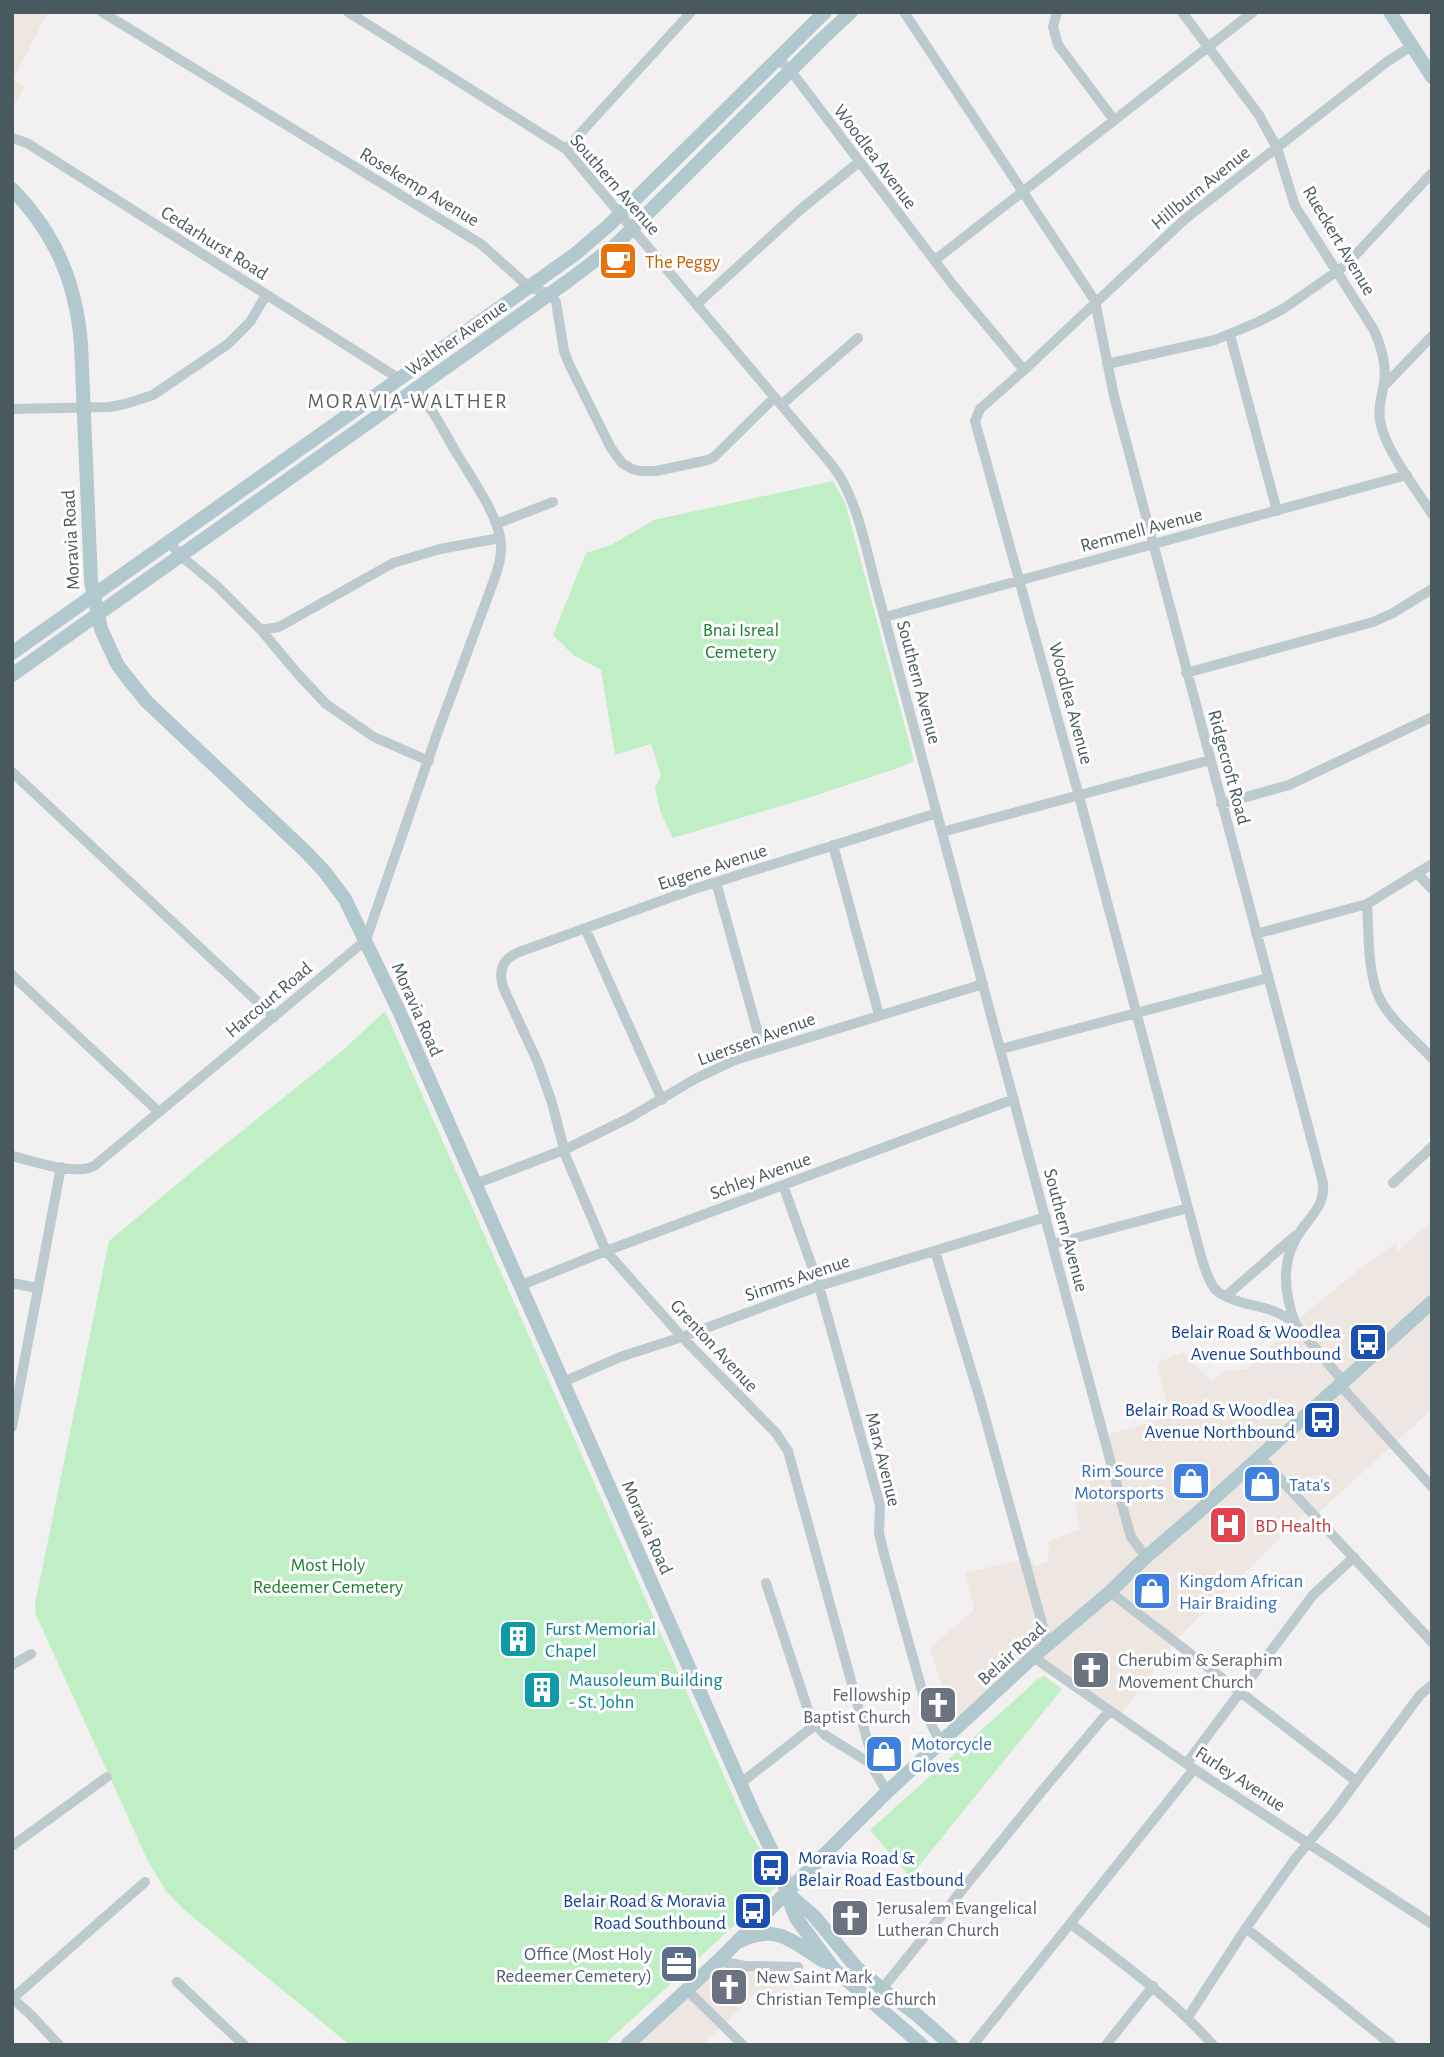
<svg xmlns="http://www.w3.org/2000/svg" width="1444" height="2057" viewBox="0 0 1444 2057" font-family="'Alegreya Sans',sans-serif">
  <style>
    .commercial { fill: #eee6e0 }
    .green { fill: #c1efc5 }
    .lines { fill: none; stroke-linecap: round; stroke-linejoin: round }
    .minor { stroke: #bdcacd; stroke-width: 10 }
    .major { stroke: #b1c8ce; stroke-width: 14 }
    .labels { text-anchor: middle; stroke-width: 6; stroke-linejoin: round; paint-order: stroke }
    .street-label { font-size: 19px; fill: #495a5e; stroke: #fff }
    .food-label { font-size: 19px; fill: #c56008; stroke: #fff; text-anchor: start }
    .park-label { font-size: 19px; fill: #1a7f2e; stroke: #fff }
    .transit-label { font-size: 19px; fill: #164399; stroke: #fff; text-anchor: end }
    .shop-label { font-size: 19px; fill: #366cbe; stroke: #fff; text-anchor: start }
    .health-label { font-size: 19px; fill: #be3a42; stroke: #fff; text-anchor: start }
    .culture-label { font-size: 19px; fill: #0d838f; stroke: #fff; text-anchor: start }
    .worship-label { font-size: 19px; fill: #5b616d; stroke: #fff; text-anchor: start }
    .service-label { font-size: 19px; fill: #4e5e75; stroke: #fff; text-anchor: end }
    .neighbourhood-label { font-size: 21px; letter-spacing: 2px; fill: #5d6365; stroke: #fff }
  </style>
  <rect width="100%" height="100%" fill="#f3f0f1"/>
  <path class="commercial" d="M12 12H48L13 79 25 87 12 107Z
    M1432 1220V1409L1316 1515 1310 1509 1178 1638 1119 1717 1033 1657 961 1725 951 1716 930 1648 974 1610 965 1573 1031 1557 1035 1567 1048 1561 1049 1541 1080 1529 1071 1487 1115 1475 1105 1435 1170 1417 1157 1363 1183 1352 1211 1381 1224 1371 1247 1369 1301 1317 1366 1264 1396 1243 1398 1251Z
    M721 1961 805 1968 774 2006 757 1992 702 2045H627Z"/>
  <path class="green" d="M833 481 845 503 850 520 914 761 901 767 811 797 673 838 660 811 655 788 661 775 651 744 615 755 601 670 573 655 553 635 586 553 611 545 654 520Z
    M385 1011 748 1830 763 1854 777 1886 604 2045H350L183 1909 165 1890 147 1859 36 1615 35 1604 109 1241 207 1159 343 1050Z
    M1044 1676 1062 1689 910 1877 870 1830 1037 1680Z"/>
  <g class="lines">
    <path class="minor" d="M102 12 481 244 529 287 550 294 556 302 564 351 569 364 611 448 622 463 632 469 640 471H656L708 460 714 457 774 398
      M348 12 566 149 620 214 815 445C823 455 832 464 839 475 861 511 868 560 880 601L1124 1512 1131 1537 1146 1557
      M904 12 1095 301 1114 396 1323 1183C1325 1206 1311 1215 1300 1232 1280 1260 1284 1293 1295 1323
      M1057 12 1053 27 1058 45 1114 120
      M1182 12 1259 115 1277 148 1295 206 1374 330C1382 348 1388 369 1383 388 1381 399 1378 409 1380 420 1383 447 1417 490 1432 514
      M778 59 791 71 953 285 1024 370
      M12 138 27 143 398 378
      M566 149 691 12
      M935 260 1253 12
      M697 304 801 209 859 162
      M1230 335 1277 511
      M1107 364 1215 340 1258 322 1283 309 1346 265 1432 173
      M1384 386 1432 336
      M781 405 858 338
      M12 409 109 407 125 404 153 395 228 344 250 322 266 295
      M496 524 553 502
      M169 542 181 556 217 586 261 630 297 673 326 704 374 737 429 761
      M885 617 1407 475
      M261 630 279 627 393 563 440 549 500 538
      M1186 673 1373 622 1393 613 1432 589
      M12 772 274 1017
      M1221 804 1289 785 1432 717
      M942 832 1210 760
      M833 845 879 1015
      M1417 873 1432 889
      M716 882 763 1051
      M1367 904C1369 933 1367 976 1381 1001 1392 1021 1416 1041 1432 1058
      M585 928 662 1100
      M1256 934 1367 904 1432 864
      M12 975 159 1112
      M1001 1049 1268 978
      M12 1156C34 1161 74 1176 94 1166L366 940 437 734 494 580C499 566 503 552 500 537 495 511 471 477 457 454 444 432 433 408 415 390
      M1393 1183 1432 1147
      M475 1184 566 1149 629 1118 695 1079 735 1060 983 984
      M783 1185 819 1286 880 1505 879 1533 884 1554 932 1726 941 1743
      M1053 1244 1188 1208
      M935 1251 980 1399 1048 1645
      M12 1283 37 1288
      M519 1286 606 1251 1014 1099
      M1226 1296 1295 1236
      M1343 1381 1296 1325C1281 1311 1266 1308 1247 1304 1237 1301 1225 1298 1217 1291 1204 1280 1194 1226 1188 1208L1079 796 975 421 980 409 1024 370 1185 219 1388 61 1412 46
      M563 1382 620 1357 682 1337 819 1286 1046 1217
      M1339 1384 1432 1487
      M12 1427 61 1167
      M1259 1456 1432 1642
      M766 1583 811 1719 825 1735 870 1763 887 1792
      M1110 1592 1356 1781
      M1033 1657 1194 1769 1432 1924
      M12 1665 31 1654
      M870 1763V1750L788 1451 776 1433 682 1337 606 1251 566 1157 552 1103 538 1063 503 987C498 969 503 959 519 952L694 889 937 813
      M1187 1763 1313 1595 1354 1557
      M741 1783 815 1725
      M12 1846 107 1777
      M1071 1924C1122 1963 1170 1997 1213 2045
      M1246 1928 1392 2045
      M718 1961 745 1966 798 1967
      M177 1982 244 2045
      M686 1989 743 2045
      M882 1989 1042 1791 1104 1717 1111 1712
      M12 1998 31 2015 59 2045
      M13 1998 145 1882
      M1188 2017 1246 1928 1295 1859 1333 1813 1420 1695 1432 1685
      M973 2045 1194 1769
      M1106 2045 1153 1986"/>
    <path class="major" d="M1390 12 1432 77
      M12 189C55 233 76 282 81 344L91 581 101 629 117 664 126 676 147 702 305 851 324 871 345 899 399 1011 752 1810 784 1876 786 1892 796 1918 834 1969 922 2045
      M12 653 574 255 608 226 825 12
      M12 675 568 281 613 247 632 229 821 40 851 12
      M787 1893 814 1916 856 1967 882 1989 917 2015 951 2045
      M740 1941C776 1923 794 1942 823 1961
      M627 2045 718 1961 887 1792 1033 1657 1110 1592 1146 1557 1203 1508 1432 1302"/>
  </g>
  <defs>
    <symbol id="cafe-square" viewBox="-11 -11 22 22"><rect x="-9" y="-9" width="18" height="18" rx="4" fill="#e8710a" stroke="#fff"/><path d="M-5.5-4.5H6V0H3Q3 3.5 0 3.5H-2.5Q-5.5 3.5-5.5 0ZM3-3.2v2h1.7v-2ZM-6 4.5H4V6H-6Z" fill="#fff"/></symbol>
    <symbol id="bus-square" viewBox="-11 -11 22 22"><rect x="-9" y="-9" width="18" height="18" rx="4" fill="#1a4fb4" stroke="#fff"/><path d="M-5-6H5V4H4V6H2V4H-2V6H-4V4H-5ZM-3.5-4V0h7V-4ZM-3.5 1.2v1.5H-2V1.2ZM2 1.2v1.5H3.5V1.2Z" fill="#fff"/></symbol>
    <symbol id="shop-square" viewBox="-11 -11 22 22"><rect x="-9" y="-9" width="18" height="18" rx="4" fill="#3f7fe0" stroke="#fff"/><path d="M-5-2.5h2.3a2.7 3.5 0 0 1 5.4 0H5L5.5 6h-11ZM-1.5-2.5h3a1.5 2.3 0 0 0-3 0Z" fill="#fff"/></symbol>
    <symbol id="hospital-square" viewBox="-11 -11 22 22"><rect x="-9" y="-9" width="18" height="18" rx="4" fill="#e0444e" stroke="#fff"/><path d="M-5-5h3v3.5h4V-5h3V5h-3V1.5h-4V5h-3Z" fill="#fff"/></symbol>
    <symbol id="building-square" viewBox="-11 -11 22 22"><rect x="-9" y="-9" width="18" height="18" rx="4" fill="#0f9aa8" stroke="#fff"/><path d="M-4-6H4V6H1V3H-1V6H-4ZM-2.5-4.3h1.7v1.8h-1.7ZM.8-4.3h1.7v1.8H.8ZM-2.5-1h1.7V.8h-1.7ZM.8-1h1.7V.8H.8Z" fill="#fff"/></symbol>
    <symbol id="church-square" viewBox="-11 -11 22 22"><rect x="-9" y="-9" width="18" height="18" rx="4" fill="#6b7280" stroke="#fff"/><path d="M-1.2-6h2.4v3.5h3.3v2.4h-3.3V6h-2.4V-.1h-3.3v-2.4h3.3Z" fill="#fff"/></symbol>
    <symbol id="office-square" viewBox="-11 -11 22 22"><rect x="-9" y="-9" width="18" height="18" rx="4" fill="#5c6f8a" stroke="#fff"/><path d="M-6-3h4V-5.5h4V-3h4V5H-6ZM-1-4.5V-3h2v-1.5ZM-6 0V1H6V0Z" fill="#fff"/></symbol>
  </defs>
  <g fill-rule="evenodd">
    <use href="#cafe-square" x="596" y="239" width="44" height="44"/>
    <use href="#bus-square" x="1346" y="1320" width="44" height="44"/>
    <use href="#bus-square" x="1300" y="1398" width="44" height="44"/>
    <use href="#shop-square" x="1169" y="1459" width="44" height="44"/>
    <use href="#shop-square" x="1240" y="1462" width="44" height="44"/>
    <use href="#hospital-square" x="1206" y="1503" width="44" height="44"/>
    <use href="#shop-square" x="1130" y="1569" width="44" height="44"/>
    <use href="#building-square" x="496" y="1617" width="44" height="44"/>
    <use href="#church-square" x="1069" y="1648" width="44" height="44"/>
    <use href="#building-square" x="520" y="1668" width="44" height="44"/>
    <use href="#church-square" x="916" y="1683" width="44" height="44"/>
    <use href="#shop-square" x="862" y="1732" width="44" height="44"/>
    <use href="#bus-square" x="749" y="1846" width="44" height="44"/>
    <use href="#bus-square" x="731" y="1889" width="44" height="44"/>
    <use href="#church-square" x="828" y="1896" width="44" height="44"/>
    <use href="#office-square" x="657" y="1942" width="44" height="44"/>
    <use href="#church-square" x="707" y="1965" width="44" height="44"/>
  </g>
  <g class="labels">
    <g class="street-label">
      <text transform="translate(876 156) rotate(53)" y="7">Woodlea Avenue</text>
      <text transform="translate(616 184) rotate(49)" y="7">Southern Avenue</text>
      <text transform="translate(420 186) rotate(31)" y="7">Rosekemp Avenue</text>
      <text transform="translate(1200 187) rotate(-39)" y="7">Hillburn Avenue</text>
      <text transform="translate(1340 240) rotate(59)" y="7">Rueckert Avenue</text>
      <text transform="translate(215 242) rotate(32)" y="7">Cedarhurst Road</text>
      <text transform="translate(456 337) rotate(-35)" y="7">Walther Avenue</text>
      <text transform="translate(1141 529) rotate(-15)" y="7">Remmell Avenue</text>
      <text transform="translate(70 540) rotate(-93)" y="7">Moravia Road</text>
      <text transform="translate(920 682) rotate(75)" y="7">Southern Avenue</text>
      <text transform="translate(1072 703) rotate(75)" y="7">Woodlea Avenue</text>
      <text transform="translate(1230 767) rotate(75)" y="7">Ridgecroft Road</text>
      <text transform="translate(712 866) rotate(-18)" y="7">Eugene Avenue</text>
      <text transform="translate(268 999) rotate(-40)" y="7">Harcourt Road</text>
      <text transform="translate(418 1009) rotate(66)" y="7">Moravia Road</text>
      <text transform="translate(756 1038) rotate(-20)" y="7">Luerssen Avenue</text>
      <text transform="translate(760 1175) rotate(-20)" y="7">Schley Avenue</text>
      <text transform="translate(1067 1230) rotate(75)" y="7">Southern Avenue</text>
      <text transform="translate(797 1277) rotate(-19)" y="7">Simms Avenue</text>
      <text transform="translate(715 1345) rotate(47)" y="7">Grenton Avenue</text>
      <text transform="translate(884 1459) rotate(76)" y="7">Marx Avenue</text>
      <text transform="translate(648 1527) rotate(66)" y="7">Moravia Road</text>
      <text transform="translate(1011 1653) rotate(-42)" y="7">Belair Road</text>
      <text transform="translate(1241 1778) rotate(33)" y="7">Furley Avenue</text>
    </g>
    <g class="food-label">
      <text x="645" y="268">The Peggy</text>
    </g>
    <g class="park-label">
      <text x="741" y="636">Bnai Isreal<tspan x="741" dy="22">Cemetery</tspan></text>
      <text x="328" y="1571">Most Holy<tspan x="328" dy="22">Redeemer Cemetery</tspan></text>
    </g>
    <g class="transit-label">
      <text x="1341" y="1338">Belair Road &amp; Woodlea<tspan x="1341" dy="22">Avenue Southbound</tspan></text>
      <text x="1295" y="1416">Belair Road &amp; Woodlea<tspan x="1295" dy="22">Avenue Northbound</tspan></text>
      <text x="798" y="1864" text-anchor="start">Moravia Road &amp;<tspan x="798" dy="22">Belair Road Eastbound</tspan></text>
      <text x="726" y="1907">Belair Road &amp; Moravia<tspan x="726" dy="22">Road Southbound</tspan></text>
    </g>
    <g class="shop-label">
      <text x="1164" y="1477" text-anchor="end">Rim Source<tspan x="1164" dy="22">Motorsports</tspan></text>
      <text x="1289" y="1491">Tata's</text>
      <text x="1179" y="1587">Kingdom African<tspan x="1179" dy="22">Hair Braiding</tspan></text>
      <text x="911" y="1750">Motorcycle<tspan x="911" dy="22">Gloves</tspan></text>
    </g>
    <g class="health-label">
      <text x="1255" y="1532">BD Health</text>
    </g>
    <g class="culture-label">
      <text x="545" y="1635">Furst Memorial<tspan x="545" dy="22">Chapel</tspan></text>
      <text x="569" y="1686">Mausoleum Building<tspan x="569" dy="22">- St. John</tspan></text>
    </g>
    <g class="worship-label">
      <text x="1118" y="1666">Cherubim &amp; Seraphim<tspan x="1118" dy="22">Movement Church</tspan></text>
      <text x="911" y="1701" text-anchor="end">Fellowship<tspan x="911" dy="22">Baptist Church</tspan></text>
      <text x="877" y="1914">Jerusalem Evangelical<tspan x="877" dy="22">Lutheran Church</tspan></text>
      <text x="756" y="1983">New Saint Mark<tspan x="756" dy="22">Christian Temple Church</tspan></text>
    </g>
    <g class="service-label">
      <text x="652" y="1960">Office (Most Holy<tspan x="652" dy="22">Redeemer Cemetery)</tspan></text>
    </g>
    <g class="neighbourhood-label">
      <text x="408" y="408">MORAVIA-WALTHER</text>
    </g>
  </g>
  <rect width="1444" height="2057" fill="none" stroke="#495a5e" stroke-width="28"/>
</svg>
